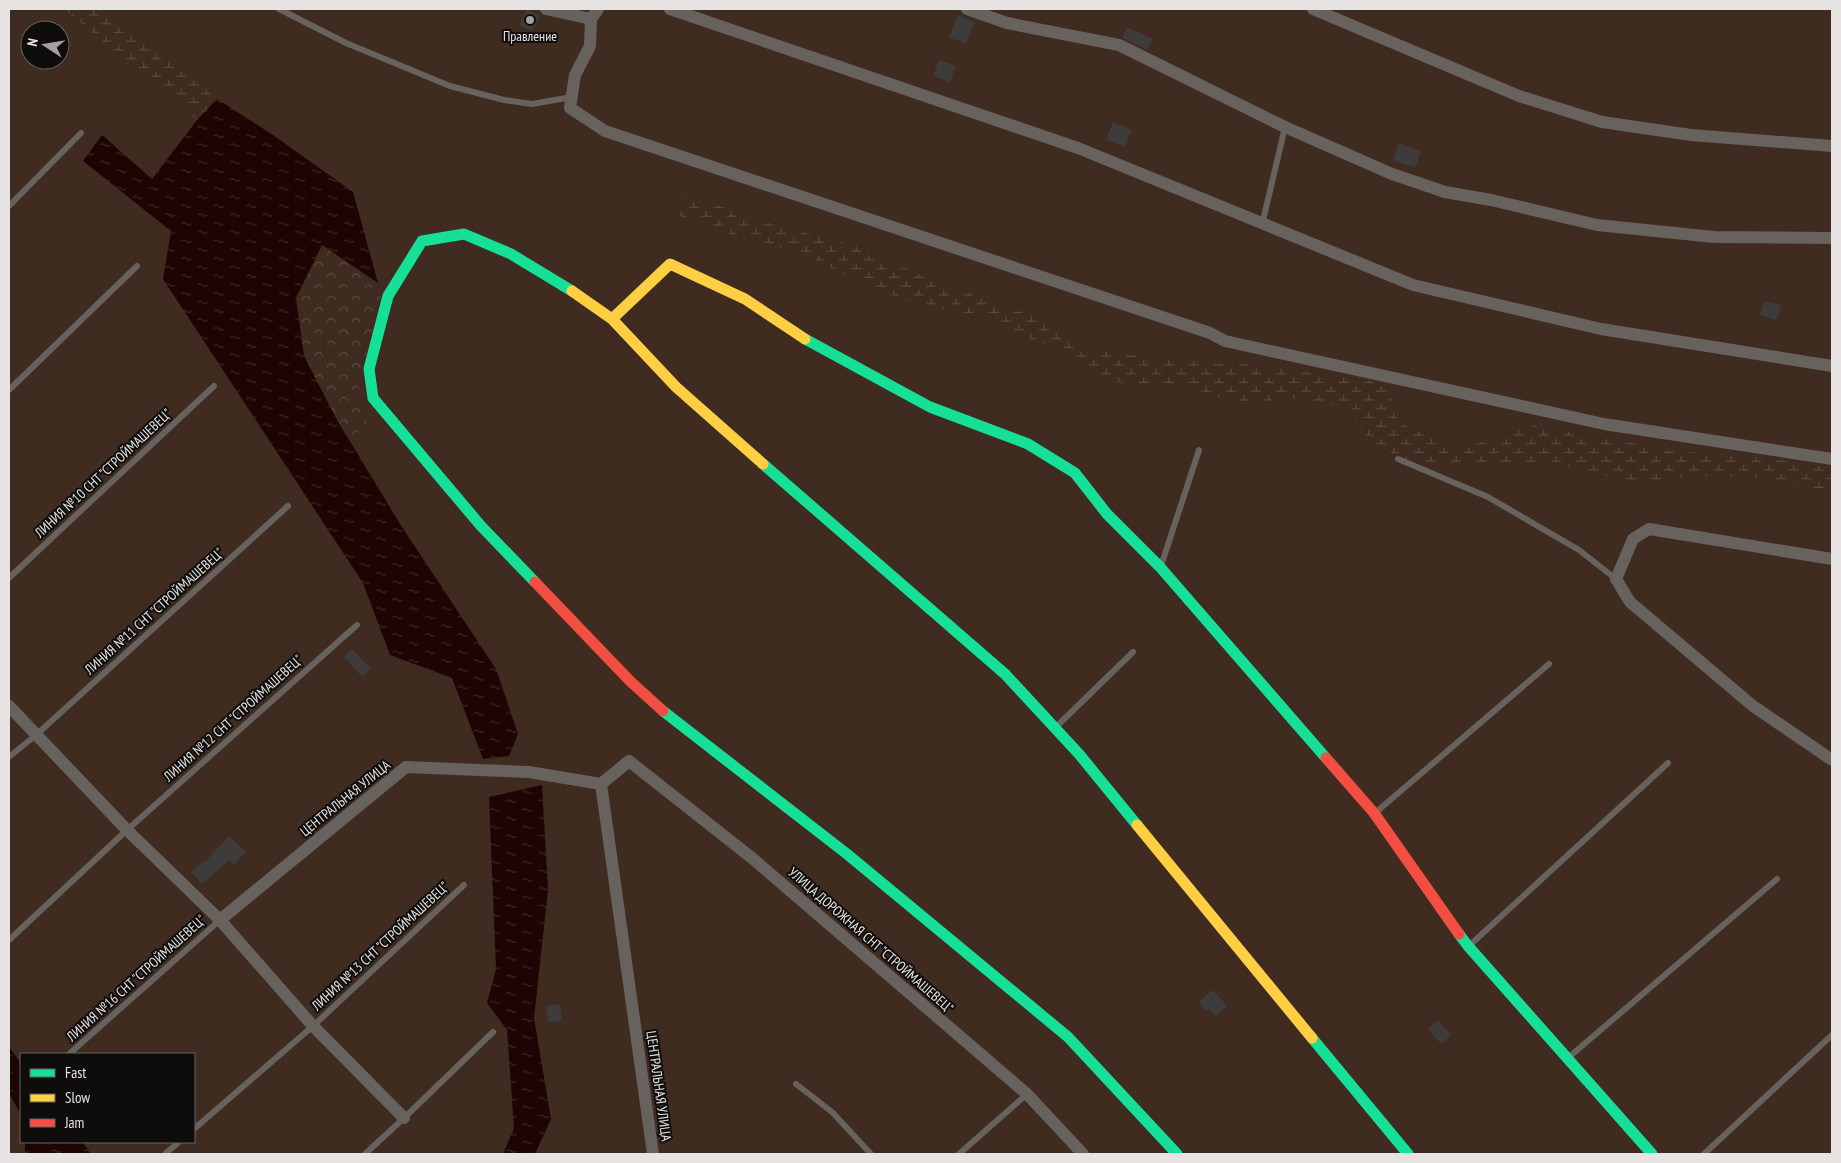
<svg xmlns="http://www.w3.org/2000/svg" width="1841" height="1163" viewBox="0 0 1841 1163" font-family="'PT Sans Narrow',sans-serif">
  <style>
    .green { fill: #3f2b1f; fill-rule: evenodd }
    .forest { fill: url(#forest-crowns) }
    .wetland { fill: url(#wetland-marsh) }
    .water { fill: url(#water-ripples) }
    .building { fill: #3e3c3a }
    .lines { fill: none; stroke-linecap: round; stroke-linejoin: round }
    .lane { stroke: #67625e; stroke-width: 6 }
    .street { stroke: #67625e; stroke-width: 12 }
    .fast { stroke: #16e098; stroke-width: 11 }
    .slow { stroke: #ffcf43; stroke-width: 11 }
    .jam { stroke: #f24e42; stroke-width: 11 }
    .poi-dot { fill: #a3a09f; stroke: #0f0d0c; stroke-width: 2 }
    .labels { text-anchor: middle; stroke-width: 4; stroke-linejoin: round; paint-order: stroke }
    .poi-label { font-size: 14px; fill: #e6e3e2; stroke: #0f0d0c }
    .street-label { font-size: 14px; fill: #e6e3e2; stroke: #0f0d0c }
  </style>
  <defs>
    <pattern id="forest-crowns" width="20" height="18" patternUnits="userSpaceOnUse" patternTransform="scale(1.25)"><rect width="20" height="18" fill="#3f2b1f"/><path d="M2 6a3 3 0 1 1 6 0M12 15a3 3 0 1 1 6 0" fill="none" stroke="#5b4a3f"/></pattern>
    <pattern id="wetland-marsh" width="20" height="14" patternUnits="userSpaceOnUse" patternTransform="scale(1.25)"><rect width="20" height="14" fill="#3f2b1f"/><path d="M1 5h8M5 5V1M11 12h8M15 12V8" fill="none" stroke="#5b4a3f"/></pattern>
    <pattern id="water-ripples" width="26" height="14" patternUnits="userSpaceOnUse" patternTransform="scale(1.25)"><rect width="26" height="14" fill="#1d0503"/><path d="M2 4q2-2 4 0t4 0M15 11q2-2 4 0t4 0" fill="none" stroke="#3e2927"/></pattern>
  </defs>
  <rect width="100%" height="100%" fill="#262422"/>
  <path class="green" d="M9 9H1832V1154H9ZM30 30H60V60H30ZM21 1054H194V1142H21Z"/>
  <path class="forest" d="M322 245 378 283 381 291 359 387 367 423 349 441 337 420 304 356 296 298Z"/>
  <path class="wetland" d="M64 9H106L217 99 197 120Z
    M687 194 761 221 863 248 931 280 1057 325 1079 346 1154 359 1258 365 1388 383 1398 423 1463 448 1536 425 1674 451 1773 459 1832 468V492L1761 477 1704 476 1630 482 1560 465 1420 466 1373 444 1345 408 1284 397 1247 407 1190 387 1114 382 1040 343 977 315 924 307 861 283 805 254 751 241 677 215Z"/>
  <path class="water" d="M217 99 273 135 353 192 378 283 322 245 296 298 304 356 337 420 402 527 496 669 518 734 509 756 483 759 452 678 390 655 363 583 163 279 171 231 83 161 102 135 152 179 197 120Z
    M542 785 548 890 534 1018 551 1119 535 1154H503L514 1128 507 1030 487 1003 496 969 489 797Z
    M9 1047 21 1063V1115L9 1093Z
    M25 1142H82L92 1154H25Z"/>
  <path class="building" d="M527 9 540 16 532 31 519 25Z
    M958 15 975 22 966 44 949 37Z
    M1127 27 1153 39 1148 50 1122 38Z
    M939 60 956 66 950 82 933 76Z
    M1113 122 1132 130 1125 147 1106 140Z
    M1399 143 1421 152 1415 168 1393 160Z
    M1764 301 1781 305 1776 320 1760 315Z
    M352 649 371 669 362 677 344 657Z
    M229 836 246 852 234 865 229 860 202 884 191 872 204 861 205 862Z
    M437 882 447 893 433 907 423 897Z
    M1213 990 1227 1006 1215 1016 1209 1009 1207 1011 1198 1002Z
    M560 1004 562 1021 548 1022 546 1006Z
    M1438 1020 1451 1035 1441 1044 1428 1029Z"/>
  <g class="lines">
    <path class="lane" d="M279 9 346 43 450 86 504 100 532 104 572 97
      M9 206 81 133
      M1262 225 1285 127
      M9 390 137 266
      M1398 459 1488 497 1579 550 1616 579
      M1161 566 1199 450
      M9 578 214 386
      M1056 727 1133 652
      M9 757 36 735 288 506
      M1375 813 1549 664
      M9 940 127 830 357 625
      M1470 945 1668 763
      M69 1054 220 920
      M1569 1057 1777 879
      M796 1084 832 1112 871 1154
      M194 1129 313 1026 464 885
      M166 1153 179 1142
      M365 1154 404 1118 493 1032
      M959 1154 1027 1094
      M1704 1154 1832 1035"/>
    <path class="street" d="M546 9 591 19
      M598 9 591 19 590 46 575 75 570 108 605 131 1210 333 1225 341 1604 424 1832 459
      M670 9 1078 148 1413 285 1601 329 1832 366
      M967 9 1007 23 1119 45 1285 127 1392 174 1445 192 1491 200 1597 225 1714 237 1832 238
      M1313 9 1519 96 1602 122 1691 135 1832 146
      M1832 559 1649 529 1633 539 1616 579 1630 602 1753 706 1832 760
      M9 706 127 830 220 920 313 1026 404 1118
      M601 784 629 761 752 858 1027 1094 1083 1154
      M220 920 406 767 529 772 601 784 653 1154"/>
    <path class="fast" d="M805 339 930 407 1028 444 1075 473 1107 514 1160 567 1326 758
      M763 464 1005 674 1079 754 1137 825
      M535 582 481 526 373 398 369 369 388 296 422 241 464 234 511 254 572 291
      M663 711 847 854 1068 1037 1177 1154
      M1459 934 1468 946 1652 1154
      M1312 1038 1408 1154"/>
    <path class="slow" d="M572 291 612 319 676 387 763 464
      M612 319 670 264 745 299 805 339
      M1137 825 1312 1038"/>
    <path class="jam" d="M535 582 630 681 663 711
      M1326 758 1374 813 1459 934"/>
  </g>
  <circle class="poi-dot" cx="530" cy="20" r="5"/>
  <g class="labels">
    <g class="poi-label">
      <text x="530" y="41">Правление</text>
    </g>
    <g class="street-label">
      <text transform="translate(103 473) rotate(-43)" y="5">ЛИНИЯ №10 СНТ "СТРОЙМАШЕВЕЦ"</text>
      <text transform="translate(154 611) rotate(-42)" y="5">ЛИНИЯ №11 СНТ "СТРОЙМАШЕВЕЦ"</text>
      <text transform="translate(233 718) rotate(-42)" y="5">ЛИНИЯ №12 СНТ "СТРОЙМАШЕВЕЦ"</text>
      <text transform="translate(345 798) rotate(-39)" y="5">ЦЕНТРАЛЬНАЯ УЛИЦА</text>
      <text transform="translate(871 940) rotate(41)" y="5">УЛИЦА ДОРОЖНАЯ СНТ "СТРОЙМАШЕВЕЦ"</text>
      <text transform="translate(380 946) rotate(-43)" y="5">ЛИНИЯ №13 СНТ "СТРОЙМАШЕВЕЦ"</text>
      <text transform="translate(136 978) rotate(-42)" y="5">ЛИНИЯ №16 СНТ "СТРОЙМАШЕВЕЦ"</text>
      <text transform="translate(659 1086) rotate(82)" y="5">ЦЕНТРАЛЬНАЯ УЛИЦА</text>
    </g>
  </g>
  <rect width="1841" height="1163" fill="none" stroke="#e6e3e2" stroke-width="20"/>
  <rect x="20" y="1053" width="175" height="90" fill="#0f0d0c" stroke="#656362"/>
  <rect x="30" y="1069" width="25" height="8" fill="#16e098" stroke="#656362"/>
  <text x="65" y="1078" font-size="15" fill="#e6e3e2">Fast</text>
  <rect x="30" y="1094" width="25" height="8" fill="#ffcf43" stroke="#656362"/>
  <text x="65" y="1103" font-size="15" fill="#e6e3e2">Slow</text>
  <rect x="30" y="1119" width="25" height="8" fill="#f24e42" stroke="#656362"/>
  <text x="65" y="1128" font-size="15" fill="#e6e3e2">Jam</text>
  <g transform="translate(45 45) rotate(282)"><circle r="24" fill="#0f0d0c" stroke="#656362"/>
  <path d="M0-4L9 19L0 12L-9 19Z" fill="#a3a09f"/>
  <text y="-8" font-size="14" font-weight="bold" text-anchor="middle" fill="#e6e3e2">N</text>
  </g>
</svg>
